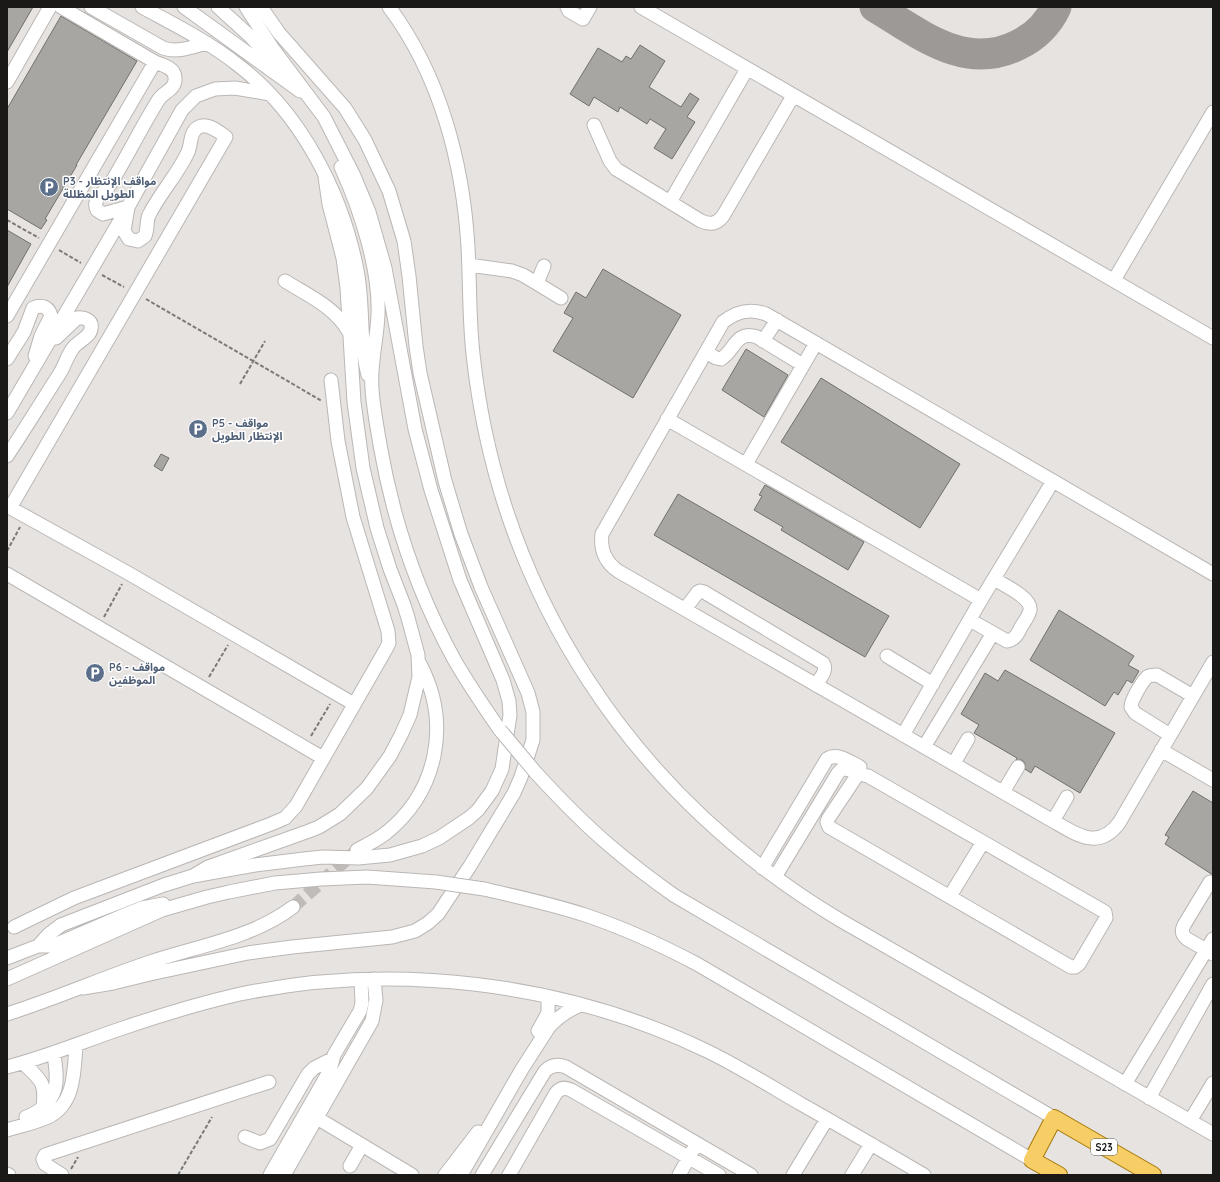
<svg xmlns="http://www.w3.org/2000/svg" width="1220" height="1182" viewBox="0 0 1220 1182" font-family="Quicksand,'Noto Sans Arabic',sans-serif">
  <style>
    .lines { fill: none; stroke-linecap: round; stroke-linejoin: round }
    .taxiway { stroke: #9c9997; stroke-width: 31 }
    .building { fill: #a7a6a3; stroke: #71706d }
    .minor-tunnel { stroke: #bebbb9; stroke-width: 13; stroke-dasharray: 13 6; stroke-linecap: butt }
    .minor-casing { stroke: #bab7b5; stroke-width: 15 }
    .major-casing { stroke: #a67808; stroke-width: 18 }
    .path { stroke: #7c7a78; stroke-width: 2; stroke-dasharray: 4 2; stroke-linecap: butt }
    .minor { stroke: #fff; stroke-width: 13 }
    .major { stroke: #f7cd66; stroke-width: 16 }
    .minor-bridge-casing { stroke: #bab7b5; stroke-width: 15; stroke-linecap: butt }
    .minor-bridge { stroke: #fff; stroke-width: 13 }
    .labels { text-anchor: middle; stroke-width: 3; stroke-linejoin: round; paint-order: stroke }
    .shield { fill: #fff; stroke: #5f5e5d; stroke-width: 1 }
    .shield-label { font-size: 10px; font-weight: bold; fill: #1a1918 }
    .service-label { font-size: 11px; font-weight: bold; fill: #4e5e75; stroke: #fff; text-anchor: start }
  </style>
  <rect width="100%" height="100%" fill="#e7e3e1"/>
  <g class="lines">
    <path class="taxiway" d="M875 7C919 33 965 72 1018 45 1035 37 1048 24 1056 7"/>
  </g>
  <path class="building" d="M7 7H33L7 52Z
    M61 16 137 61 76 165H77L45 219 47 220 41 229 7 209V109Z
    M640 45 665 61 649 87 681 107 690 93 699 99 687 117 695 122 672 159 654 148 666 129 650 119 647 124 620 107 618 112 594 97 589 106 570 94 598 48 622 62 626 56 631 59Z
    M7 230 31 244 7 287Z
    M603 269 681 315 633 398 553 351 573 318 564 313 576 292 586 298Z
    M746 349 788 375 764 417 722 390Z
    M821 378 960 464 920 528 781 442Z
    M161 454 169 458 162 471 154 466Z
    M765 485 864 542 848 570 781 530 783 527 754 510 762 496 759 495Z
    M678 494 889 616 865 657 654 535Z
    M1059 610 1134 656 1128 665 1139 671 1132 683 1127 680 1118 695 1114 692 1105 706 1030 660Z
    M1005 670 1115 733 1080 793 1035 766 1031 773 1025 769V763L1022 760H1016L1017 758 974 733 979 725 961 714 985 673 998 681Z
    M1193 791 1213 803V875L1165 844 1169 837 1165 835Z"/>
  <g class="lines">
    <path class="minor-tunnel" d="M293 907 355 852"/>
    <defs>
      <path id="minor" d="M91 7 163 48C178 53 192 47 207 43
        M142 7C175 25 209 42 238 65 301 113 342 193 357 270 364 305 359 341 368 375
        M184 7 300 91
        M218 7 251 37 275 63
        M389 7C440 75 463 163 468 247 470 283 469 318 473 354 499 595 633 796 840 920L1213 1134
        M567 7 569 11 583 19 590 7
        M641 7 1213 338
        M7 82 50 7
        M594 125 610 161 616 169 701 221C710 225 717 224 723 216L793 96
        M341 167C360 209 380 269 378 315 377 340 370 364 372 388 373 407 377 426 380 445 393 520 418 594 455 661 469 685 484 707 500 730
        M670 202 747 69
        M469 265 512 271 523 275 561 298
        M1114 280 1213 112
        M285 281C309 296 335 307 349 332
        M537 283 544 266
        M7 316 155 62
        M763 341 777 320
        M706 352 716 358 721 359C735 351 735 330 757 337L803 365
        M7 359 24 332 33 308C42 304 49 307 51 316L41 336 35 356
        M7 413 128 207 182 110 196 96 215 89 235 88 270 94
        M667 419 981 600
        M7 456C25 429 42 401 60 373 65 365 67 356 73 348 77 342 90 337 91 329 93 320 84 317 77 318L56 338
        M746 464 816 343
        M7 506 128 573 354 704
        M10 508 226 137C219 132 210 124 201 126 189 130 192 143 188 152 178 174 160 193 149 215 146 222 148 229 145 236L138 241 129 239 124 231 128 207 103 214 97 210C91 198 106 192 111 183 128 155 142 126 159 99 164 92 176 89 175 78 175 68 163 65 155 62L61 7
        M7 574 323 758
        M1213 574 766 314C750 308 737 311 723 322L602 534C600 550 605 562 618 571L1053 821C1076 834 1098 851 1119 823L1213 662
        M685 609 698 592 700 591 704 592 823 663C828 671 820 678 816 685
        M970 620 1007 641C1015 640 1018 633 1021 627 1024 622 1029 616 1030 610 1032 598 1004 585 994 579
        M887 656 933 684
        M903 735 981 600 1053 481
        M1170 735 1135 713 1131 707C1131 700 1142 682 1147 677 1150 675 1153 675 1157 675L1193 696
        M924 747 993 633
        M1161 750 1213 780
        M954 763 968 739
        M536 773C559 798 583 823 609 845 630 863 652 880 675 896L1054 1118
        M1003 792 1018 767
        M1053 821 1067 797
        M357 850C367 845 377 840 386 833 438 791 451 723 420 664
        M762 868 827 759C838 752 850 762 860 767
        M193 876 255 865 304 859 323 857 358 858 390 855 422 846 439 838 469 818 478 810 492 791 502 769 510 715 509 701 503 680 460 580 431 490 415 429 385 268 369 212 354 176 324 117 273 49 246 7
        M775 877 838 773 842 769C851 768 859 775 868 776L1105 912 1106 918 1079 964 1075 967H1071L829 827 827 822 828 819 858 774
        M1210 882 1184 925C1181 931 1182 935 1187 939L1213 954
        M484 889C518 897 552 904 585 915 624 928 661 945 697 964L1032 1160
        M950 896 983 842
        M14 927 74 898 271 824 285 818 296 806 386 649 389 643 388 631 353 517 338 441 331 380
        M38 946 48 935 61 925 164 885 193 876 208 867 309 831 319 827 340 814 367 788 390 756 401 735 410 715 419 677 418 655 408 618 404 605 390 569 377 528 363 468 354 402 347 288 343 258 329 204 325 177
        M7 958 38 946H52L129 913 142 908 163 904
        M7 979 162 910 207 897 229 892 275 883 321 879 367 877 436 882
        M83 988 113 983 150 974 248 953 292 947 392 937 415 931 428 923 438 914 470 866 514 793 521 777 533 740V712L528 693 481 587 461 534 445 481 420 373 416 346 409 276 404 241 389 191 365 140 345 108 279 33 261 7
        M7 1014C55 999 102 978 150 962 198 946 252 938 293 907
        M538 1031 548 1013V997
        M23 1063C41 1080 46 1082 43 1107
        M7 1067C47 1057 84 1041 123 1028 161 1015 201 1003 240 994 395 962 564 982 707 1051 740 1067 770 1086 801 1104 842 1127 883 1151 924 1175
        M1125 1084 1213 939
        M1149 1098 1213 984
        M26 1117C41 1112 55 1099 56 1082 57 1073 55 1063 54 1054
        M317 1118 412 1175
        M1190 1121 1213 1083
        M7 1130C20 1126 35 1123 48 1117 75 1104 74 1071 76 1046
        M245 1137 260 1143 270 1139 308 1074 314 1068 332 1059
        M350 1166 362 1145
        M7 1174 9 1175
        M62 1175 45 1164 43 1159 45 1155 269 1082
        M270 1175 330 1070 334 1055 360 1011 362 1003 361 980
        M284 1175 372 1021 376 1000 374 979
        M445 1175 478 1132
        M461 1175 522 1069 549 1027C558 1017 568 1010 581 1005
        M482 1175 545 1071C551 1065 558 1064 566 1067L751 1175
        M509 1175 556 1093C560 1088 565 1087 571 1090L719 1175
        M679 1175 693 1150
        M793 1175 827 1119
        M852 1175 871 1144"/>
      <path id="major" d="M1059 1175 1032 1160 1054 1118 1153 1175"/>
    </defs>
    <use href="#minor" class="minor-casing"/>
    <use href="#major" class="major-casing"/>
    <path class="path" d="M7 220 39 238
      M59 250 81 263
      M102 275 124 287
      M146 299 322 401
      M240 384 265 341
      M7 551 20 527
      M104 617 122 584
      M209 677 228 645
      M311 736 330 704
      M71 1169 78 1157
      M178 1175 212 1117"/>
    <use href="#minor" class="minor"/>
    <use href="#major" class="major"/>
    <defs>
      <path id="minor-bridge" d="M500 730 536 773
        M436 882 484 889"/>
    </defs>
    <use href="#minor-bridge" class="minor-bridge-casing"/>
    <use href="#minor-bridge" class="minor-bridge"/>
  </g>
  <defs>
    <symbol id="parking-disc" viewBox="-11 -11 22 22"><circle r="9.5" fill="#5c6f8a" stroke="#fff"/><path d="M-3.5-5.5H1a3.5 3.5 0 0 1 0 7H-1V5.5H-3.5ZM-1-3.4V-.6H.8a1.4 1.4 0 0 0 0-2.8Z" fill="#fff"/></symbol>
  </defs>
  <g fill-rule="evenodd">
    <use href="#parking-disc" x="38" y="176" width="22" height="22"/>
    <use href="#parking-disc" x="187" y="418" width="22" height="22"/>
    <use href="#parking-disc" x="84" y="662" width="22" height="22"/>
  </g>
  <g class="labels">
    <rect class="shield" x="1091" y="1139" width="26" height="16" rx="3"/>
    <g class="shield-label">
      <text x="1104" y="1151">S23</text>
    </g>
    <g class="service-label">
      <text x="63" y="185">P3 - مواقف الإنتظار<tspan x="63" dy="13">الطويل المظللة</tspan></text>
      <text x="212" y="427">P5 - مواقف<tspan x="212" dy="13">الإنتظار الطويل</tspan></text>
      <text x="109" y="671">P6 - مواقف<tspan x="109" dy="13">الموظفين</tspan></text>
    </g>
  </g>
  <rect width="1220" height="1182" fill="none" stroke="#1a1918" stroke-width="16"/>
</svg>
